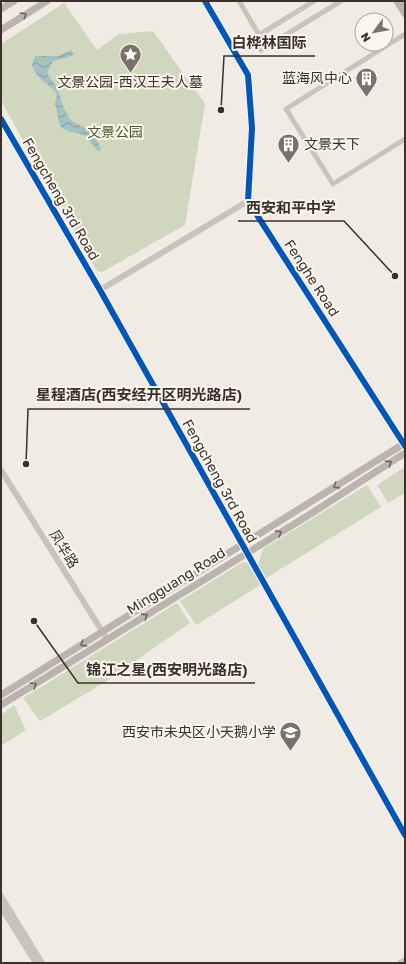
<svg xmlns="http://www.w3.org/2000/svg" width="406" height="964" viewBox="0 0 406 964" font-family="'Golos Text','Noto Sans SC',sans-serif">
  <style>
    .park { fill: #d1d6bf }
    .water { fill: url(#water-waves) }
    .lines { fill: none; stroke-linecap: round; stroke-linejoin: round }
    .minor { stroke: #c9c3be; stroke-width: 5 }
    .tertiary { stroke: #c9c3be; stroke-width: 6 }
    .secondary { stroke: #bab3ae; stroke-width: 7 }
    .cycleway-casing { stroke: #fbf5ee; stroke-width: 8 }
    .cycleway { stroke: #0057b8; stroke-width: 6 }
    .oneway { stroke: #6e645f }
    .labels { text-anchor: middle; stroke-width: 4; stroke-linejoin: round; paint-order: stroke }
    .poi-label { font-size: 14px; fill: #3b302b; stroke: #fbf5ee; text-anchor: end }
    .park-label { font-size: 14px; fill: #4a5a2e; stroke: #fbf5ee }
    .street-label { font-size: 14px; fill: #3b302b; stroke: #fbf5ee }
    .leader { fill: none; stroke: #3b302b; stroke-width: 1.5 }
    .callout-dot { fill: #3b302b; stroke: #fbf5ee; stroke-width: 1.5 }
    .callout-label { font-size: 15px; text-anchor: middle; font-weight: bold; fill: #3b302b; stroke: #fbf5ee; stroke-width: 4; stroke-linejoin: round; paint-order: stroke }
  </style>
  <defs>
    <pattern id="water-waves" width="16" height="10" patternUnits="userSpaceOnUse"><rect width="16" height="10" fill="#a1c2c1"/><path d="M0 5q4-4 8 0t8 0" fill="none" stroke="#849e9d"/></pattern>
  </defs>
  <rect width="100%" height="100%" fill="#f0ebe5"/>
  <path class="park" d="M64 3 97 50 119 34 153 31 205 104 185 225 102 272 97 271 1 101V44Z
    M405 467V493L388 503 377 485Z
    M367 485 381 507 266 578 258 565 263 549Z
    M243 562 250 564 262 584 196 625 180 601Z
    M177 603 190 623 105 682 40 721 23 698Z
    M14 705 26 730 1 746V715Z"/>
  <path class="water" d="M71 50 74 54 69 57 53 61 47 73 58 89 62 104 70 120 91 131 101 148 100 151H98L84 135 67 131 60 126 55 103 57 94C46 80 39 83 32 65L35 56H58Z"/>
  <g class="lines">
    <path class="minor" d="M239 1 259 35 314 1
      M405 34 286 109 333 184 405 139
      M261 50 341 1"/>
    <path class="tertiary" d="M205 1 248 75 252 128 248 201 405 446
      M1 119 100 290 405 835
      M100 290 248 201
      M1 470 107 639
      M1 896 42 963
      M1 907 36 963
      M400 963 405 960"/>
    <path class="secondary" d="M397 1 405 14
      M404 1 405 2
      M1 9 14 1
      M1 30 47 1
      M1 695 405 443
      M1 705 312 513 405 453"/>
    <defs>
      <path id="cycleway" d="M205 1 248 75 252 128 248 201 405 446
        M1 119 100 290 405 835"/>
    </defs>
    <use href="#cycleway" class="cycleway-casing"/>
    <use href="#cycleway" class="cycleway"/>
  </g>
  <defs><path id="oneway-chevron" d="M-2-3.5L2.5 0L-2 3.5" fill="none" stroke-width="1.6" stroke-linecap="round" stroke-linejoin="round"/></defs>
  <g class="oneway">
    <use href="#oneway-chevron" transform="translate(24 15) rotate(-32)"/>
    <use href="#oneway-chevron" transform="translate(389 463) rotate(-33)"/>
    <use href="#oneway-chevron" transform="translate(336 486) rotate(148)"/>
    <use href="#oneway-chevron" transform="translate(279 533) rotate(-32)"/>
    <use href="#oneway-chevron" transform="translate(145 616) rotate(-32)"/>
    <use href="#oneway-chevron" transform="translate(83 644) rotate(148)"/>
    <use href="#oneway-chevron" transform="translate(34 685) rotate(-32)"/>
  </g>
  <defs>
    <symbol id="sight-pin" viewBox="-11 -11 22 30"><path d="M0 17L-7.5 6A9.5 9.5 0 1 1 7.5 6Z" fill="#7a716c" stroke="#fbf5ee"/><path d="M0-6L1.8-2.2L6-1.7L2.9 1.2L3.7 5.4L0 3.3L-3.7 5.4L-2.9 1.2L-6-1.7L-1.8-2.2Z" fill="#fff"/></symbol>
    <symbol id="building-pin" viewBox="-11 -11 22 30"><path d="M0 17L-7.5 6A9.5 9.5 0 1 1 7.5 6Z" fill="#7a716c" stroke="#fbf5ee"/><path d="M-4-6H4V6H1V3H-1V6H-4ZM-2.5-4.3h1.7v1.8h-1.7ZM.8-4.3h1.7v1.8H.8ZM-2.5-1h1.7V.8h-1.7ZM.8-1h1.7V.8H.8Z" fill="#fff"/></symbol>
    <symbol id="school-pin" viewBox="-11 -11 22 30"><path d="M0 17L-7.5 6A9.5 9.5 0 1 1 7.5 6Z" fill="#7a716c" stroke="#fbf5ee"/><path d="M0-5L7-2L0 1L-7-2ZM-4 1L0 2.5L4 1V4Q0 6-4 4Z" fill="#fff"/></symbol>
  </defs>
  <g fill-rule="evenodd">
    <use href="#sight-pin" x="118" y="42" width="25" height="34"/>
    <use href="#building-pin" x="354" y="66" width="25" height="34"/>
    <use href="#building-pin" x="276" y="132" width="25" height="34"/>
    <use href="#school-pin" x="278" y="720" width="25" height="34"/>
  </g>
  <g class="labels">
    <g class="poi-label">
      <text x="352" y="83">蓝海风中心</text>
      <text x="130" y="87" text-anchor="middle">文景公园-西汉王夫人墓</text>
      <text x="304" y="149" text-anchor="start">文景天下</text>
      <text x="276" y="737">西安市未央区小天鹅小学</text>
    </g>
    <g class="park-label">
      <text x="115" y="137">文景公园</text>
    </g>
    <g class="street-label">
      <text transform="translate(61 199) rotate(60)" y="5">Fengcheng 3rd Road</text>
      <text transform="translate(312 278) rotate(57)" y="5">Fenghe Road</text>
      <text transform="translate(220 481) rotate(61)" y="5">Fengcheng 3rd Road</text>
      <text transform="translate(64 549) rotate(58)" y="5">凤华路</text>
      <text transform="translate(176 581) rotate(-32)" y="5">Mingguang Road</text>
    </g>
  </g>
  <path class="leader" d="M221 110L224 56H315M395 276L344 221H238M26 464L28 409H250M34 621L78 683H255"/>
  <g class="callout-dot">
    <circle cx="221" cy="110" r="4"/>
    <circle cx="395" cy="276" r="4"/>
    <circle cx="26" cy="464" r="4"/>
    <circle cx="34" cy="621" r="4"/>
  </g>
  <g class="callout-label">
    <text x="269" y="48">白桦林国际</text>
    <text x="291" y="213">西安和平中学</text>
    <text x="139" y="400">星程酒店(西安经开区明光路店)</text>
    <text x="167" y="675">锦江之星(西安明光路店)</text>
  </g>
  <rect width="406" height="964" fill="none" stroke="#3b302b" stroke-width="4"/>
  <g transform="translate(374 32) rotate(238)"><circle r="19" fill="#fbf5ee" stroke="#aea6a0"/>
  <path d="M0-3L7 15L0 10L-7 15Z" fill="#7a716c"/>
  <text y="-6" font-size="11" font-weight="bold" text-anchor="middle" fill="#3b302b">N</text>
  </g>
</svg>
